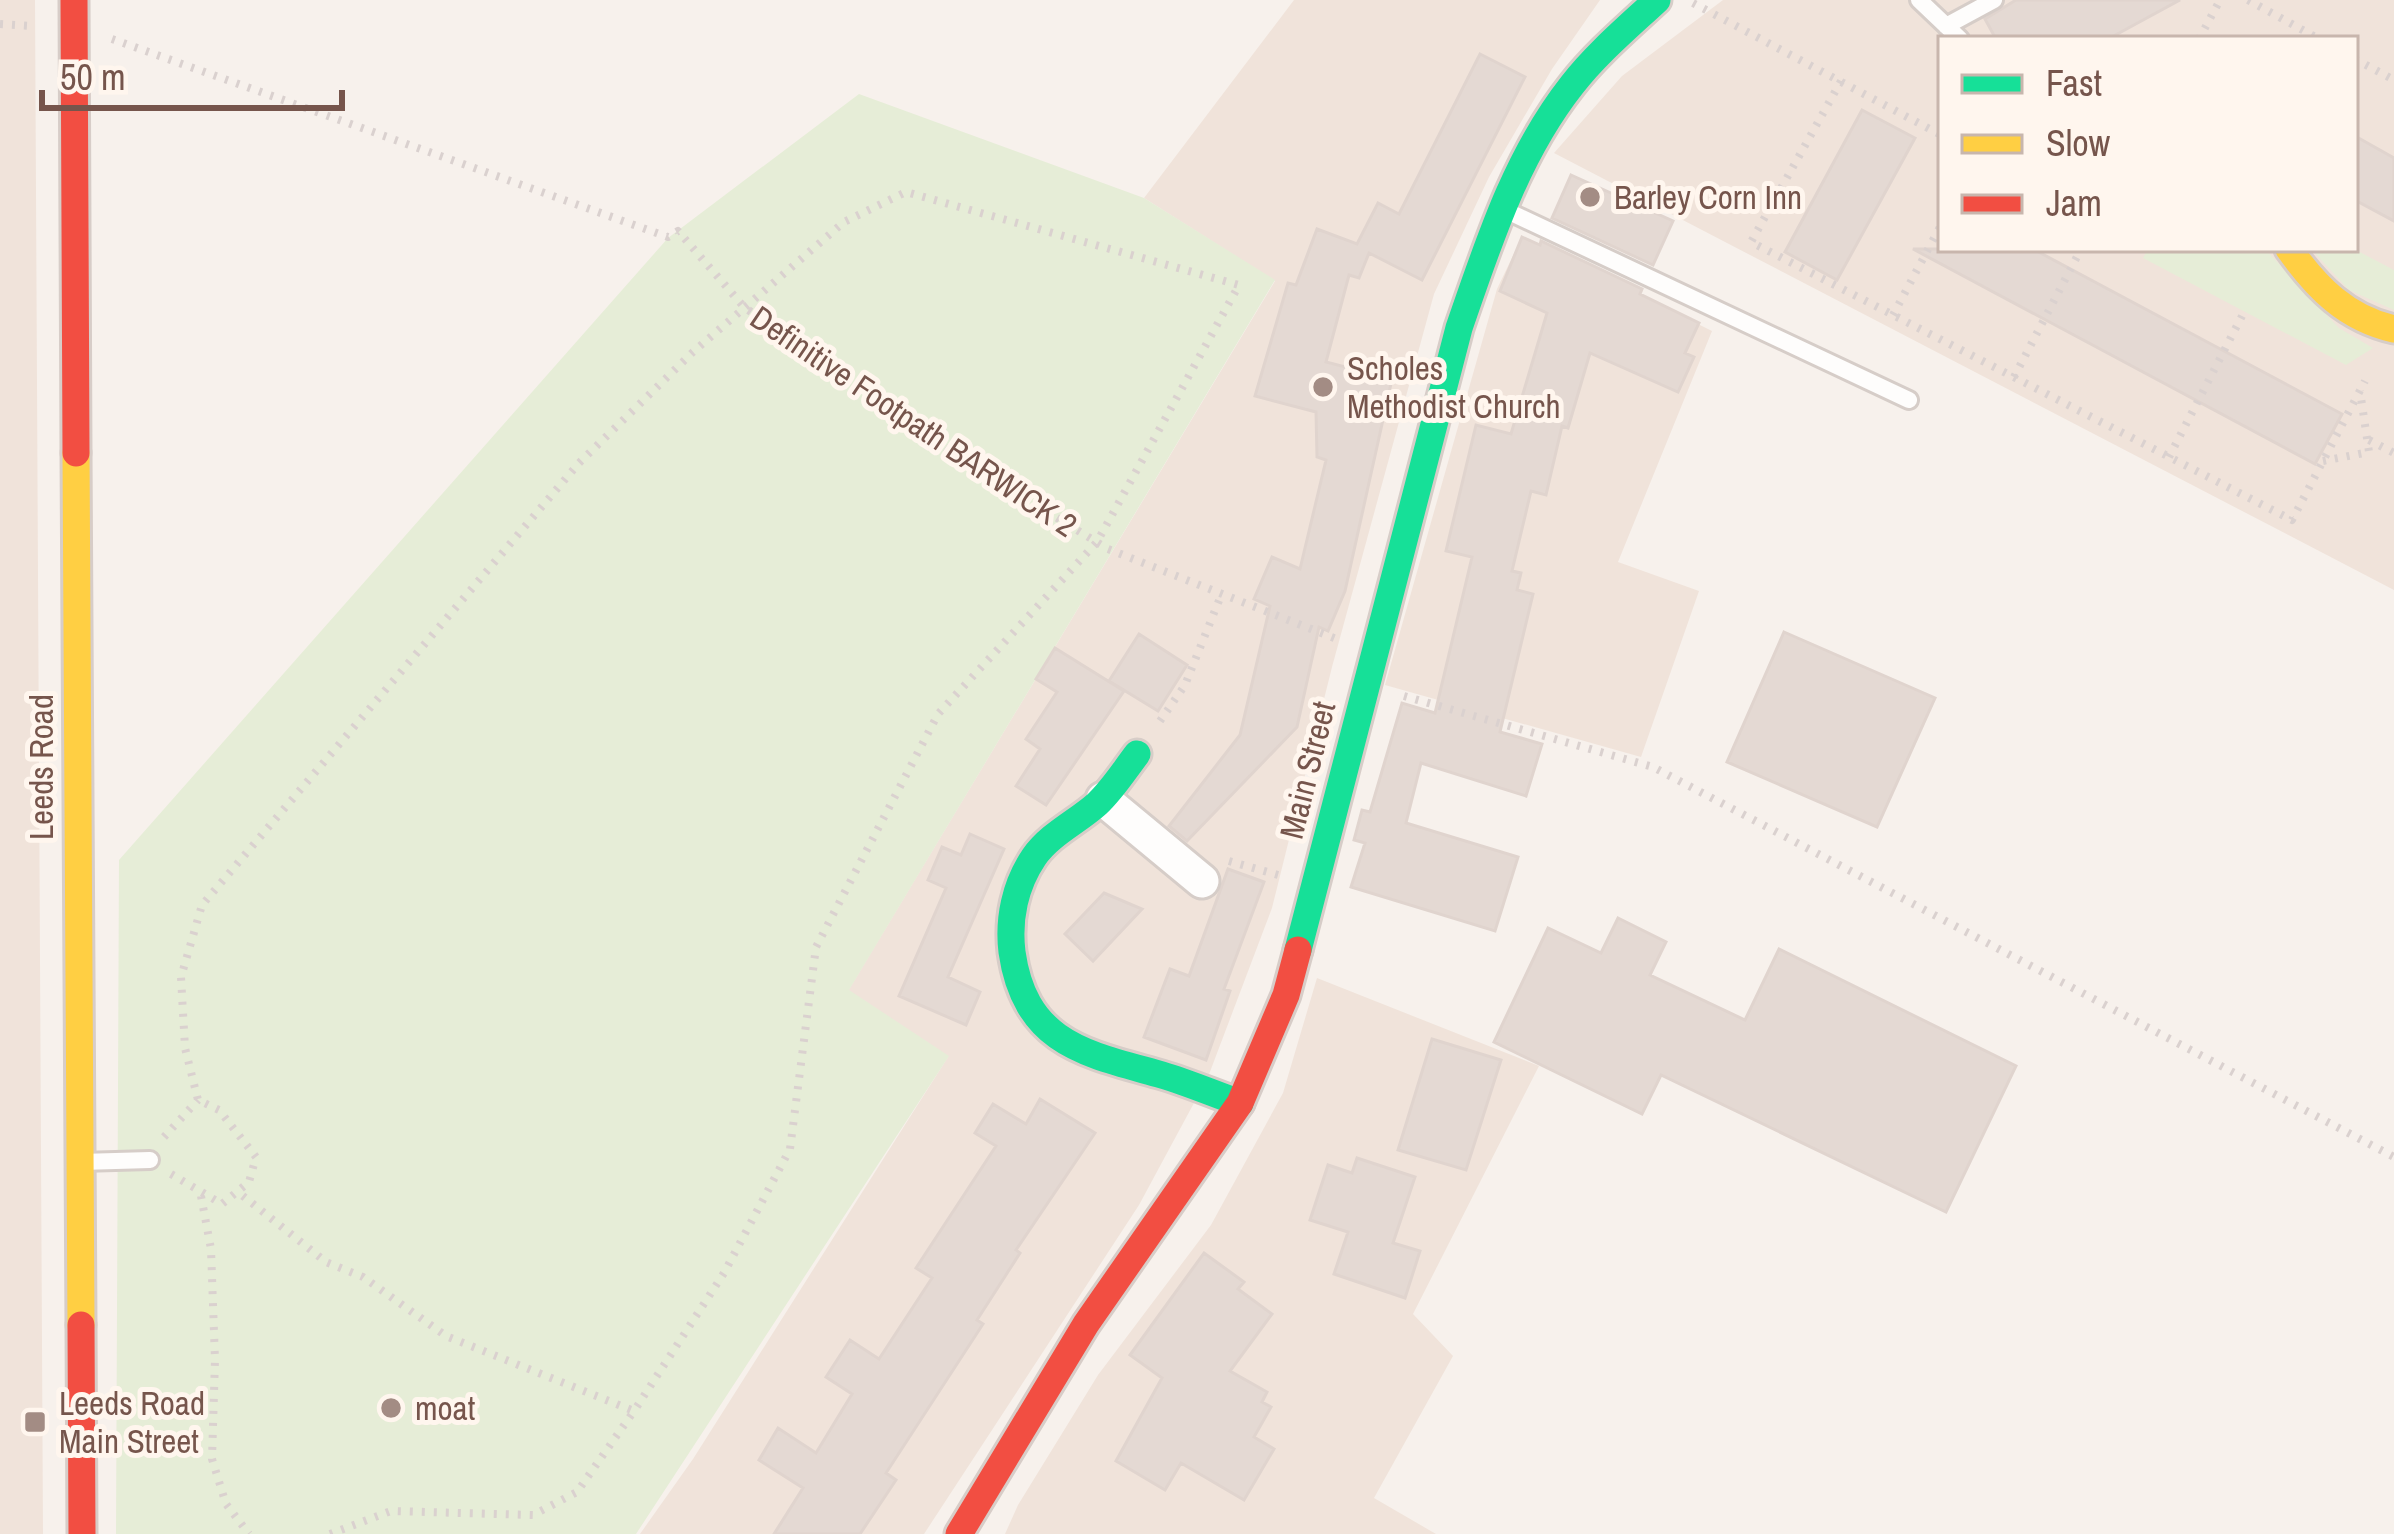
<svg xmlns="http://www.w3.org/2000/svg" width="2394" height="1534" viewBox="0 0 2394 1534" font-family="'Archivo Narrow',sans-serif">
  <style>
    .residential { fill: #f0e3da; fill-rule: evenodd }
    .green { fill: #e6edd7 }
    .building { fill: #e4d9d3; stroke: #e0d4ce; stroke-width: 3 }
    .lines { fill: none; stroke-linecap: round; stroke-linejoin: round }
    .lane-casing { stroke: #d6cdc8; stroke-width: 22 }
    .street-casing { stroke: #d6cdc8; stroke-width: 39 }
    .fast-casing { stroke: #d7cdc8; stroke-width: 33 }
    .slow-casing { stroke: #d7cdc8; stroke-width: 33 }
    .jam-casing { stroke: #d7cdc8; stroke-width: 33 }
    .path { stroke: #dad1cf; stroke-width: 8; stroke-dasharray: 3 9; stroke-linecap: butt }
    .lane { stroke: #fefdfc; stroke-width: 16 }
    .street { stroke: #fefdfc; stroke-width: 33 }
    .fast { stroke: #16e098; stroke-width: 27 }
    .slow { stroke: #ffcf43; stroke-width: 27 }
    .jam { stroke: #f24e42; stroke-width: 27 }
    .poi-dot { fill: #a38c84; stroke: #fff6ee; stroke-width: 4.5 }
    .labels { text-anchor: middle; stroke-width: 10; stroke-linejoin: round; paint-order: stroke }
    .poi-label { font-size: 33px; fill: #76554c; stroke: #fff6ee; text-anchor: start }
    .street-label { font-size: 33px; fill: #76554c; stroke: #fff6ee }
  </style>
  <rect width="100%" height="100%" fill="#f7f1ec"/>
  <path class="residential" d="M0 0H35L43 1534H0Z
    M1294 0H1600L1552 69 1489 177 1434 294 1332 667 1272 908 1208 1077 1139 1205 924 1534H640L693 1459 948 1057 848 991 1275 281 1144 198Z
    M1723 0H2394V590L1554 153 1622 76ZM1941 39H2355V249H1941Z
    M1522 237 1712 331 1618 562 1699 591 1641 757 1385 685 1497 289Z
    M1317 978 1539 1066 1413 1314 1453 1356 1374 1498 1436 1534H1005L1018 1505 1098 1375 1211 1225 1283 1093Z"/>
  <path class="green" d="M859 94 1144 198 1275 280 849 990 949 1056 636 1534H116L119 860 668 238Z
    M2148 249H2265L2339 328 2373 348 2346 365 2143 258Z
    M2311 249H2354L2394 270V310L2349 290Z"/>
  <path class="building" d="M2016 0H2180L2108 39H1996L1985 19Z
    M1480 54 1525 77 1422 280 1369 253 1359 278 1349 275 1326 362 1392 379 1345 591 1328 631 1319 627 1297 727 1187 841 1169 826 1240 735 1270 606 1254 599 1272 557 1300 569 1326 460 1317 457 1316 412 1255 396 1288 283 1296 285 1317 229 1357 244 1378 203 1399 214Z
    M1862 110 1915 138 1837 280 1785 252Z
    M2355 136 2394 158V221L2355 200Z
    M1571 175 1673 221 1653 265 1552 218Z
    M1522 237 1540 245 1541 241 1642 289 1640 294 1699 323 1685 353 1694 357 1678 392 1590 353 1568 428 1562 426 1546 495 1531 491 1512 571 1521 573 1517 590 1533 594 1500 732 1542 744 1526 796 1421 763 1406 823 1518 857 1495 931 1351 887 1365 843 1354 840 1362 810 1370 812 1402 703 1435 713 1472 557 1446 551 1476 425 1511 434 1547 313 1500 291Z
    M1913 249H2033L2342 414 2315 464Z
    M1784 632 1935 698 1877 827 1727 762Z
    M1139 634 1187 665 1158 711 1109 681Z
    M1055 648 1124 691 1046 805 1016 786 1040 749 1026 739 1057 692 1036 679Z
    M970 834 1004 849 948 977 980 992 966 1025 899 996 946 888 928 880 942 847 961 855Z
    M1228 869 1264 882 1224 989 1230 991 1206 1060 1144 1037 1170 969 1189 976Z
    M1104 893 1142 909 1093 961 1065 934Z
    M1618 918 1666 942 1650 975 1745 1020 1779 949 2016 1066 1946 1212 1661 1075 1642 1114 1494 1042 1548 928 1601 953Z
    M1432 1039 1501 1060 1466 1170 1398 1150Z
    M1040 1099 1095 1133 1016 1250 1020 1253 977 1320 983 1324 886 1473 896 1480 860 1534H774L803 1488 759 1460 778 1428 816 1453 852 1394 826 1377 850 1340 879 1359 932 1278 916 1268 996 1146 975 1133 993 1104 1026 1124Z
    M1357 1158 1415 1177 1393 1243 1420 1251 1405 1298 1334 1274 1348 1232 1310 1220 1328 1165 1352 1173Z
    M1204 1253 1244 1282 1238 1289 1272 1314 1230 1371 1267 1392 1262 1402 1271 1407 1254 1437 1274 1449 1244 1500 1181 1463 1165 1490 1116 1461 1162 1378 1130 1355Z"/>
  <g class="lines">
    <defs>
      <path id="lane" d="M1919 0 1960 39
        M1946 26 1994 0
        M1503 209 1909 400
        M81 1162 150 1160"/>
      <path id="street" d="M1103 799 1202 881"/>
      <path id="fast" d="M1137 754C1124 771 1113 789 1097 804 1077 822 1050 834 1034 857 1015 885 1008 919 1012 952 1025 1045 1088 1054 1162 1075 1189 1083 1214 1094 1240 1103
        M1298 950 1459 328C1488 244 1516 156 1572 85 1596 54 1628 27 1657 0"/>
      <path id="slow" d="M2289 249C2317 288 2346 318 2394 329
        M76 453 81 1325"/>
      <path id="jam" d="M74 0 76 453
        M81 1325 82 1534
        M959 1534 1086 1324 1240 1103 1286 995 1298 950"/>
    </defs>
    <use href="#lane" class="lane-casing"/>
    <use href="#street" class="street-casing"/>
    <use href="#fast" class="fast-casing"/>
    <use href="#slow" class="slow-casing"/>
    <use href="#jam" class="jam-casing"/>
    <path class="path" d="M2248 0 2319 39
      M1693 3 1941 135
      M0 24 33 26
      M112 39 668 237 678 231 744 307 972 466 1108 549 1339 640
      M2199 39 2220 0
      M2355 59 2394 80
      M1841 81 1751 242 2292 520 2365 381
      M1893 315 1941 225
      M2014 377 2081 249
      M2369 440 2394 453
      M2169 457 2242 316
      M2323 461 2369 452 2360 391
      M1404 696 1653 767 2394 1157
      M1160 721 1185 685 1222 593
      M1229 861 1278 875
      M164 1137 198 1100
      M171 1174 222 1204 249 1182 256 1157 219 1110 198 1100 185 1048 181 977 202 905 579 463 693 352 844 222 906 192 1239 285 1097 542 938 714 816 947 790 1149 724 1273 634 1411 446 1336 363 1277 326 1262 238 1192
      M201 1196 211 1249 215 1360 212 1459 226 1504 249 1534
      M330 1534 391 1511 533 1515 577 1492 634 1411"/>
    <use href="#lane" class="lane"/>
    <use href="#street" class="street"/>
    <use href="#fast" class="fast"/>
    <use href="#slow" class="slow"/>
    <use href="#jam" class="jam"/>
  </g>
  <g class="poi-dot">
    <circle cx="1590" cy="197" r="12"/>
    <circle cx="1323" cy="387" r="12"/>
    <circle cx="391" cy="1408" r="12"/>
    <rect x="23" y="1410" width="24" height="24" rx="6"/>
  </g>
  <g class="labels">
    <g class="poi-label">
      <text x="1614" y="209">Barley Corn Inn</text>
      <text x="1347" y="380">Scholes<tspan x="1347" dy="38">Methodist Church</tspan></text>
      <text x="59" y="1415">Leeds Road<tspan x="59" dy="38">Main Street</tspan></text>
      <text x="415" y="1420">moat</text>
    </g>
    <g class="street-label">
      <text transform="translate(914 421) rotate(34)" y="12">Definitive Footpath BARWICK 2</text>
      <text transform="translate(41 767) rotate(-90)" y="12">Leeds Road</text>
      <text transform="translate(1307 770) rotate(-76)" y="12">Main Street</text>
    </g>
  </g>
  <rect x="1938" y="36" width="420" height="216" fill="#fff6ee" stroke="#c8b6ad" stroke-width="3"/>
  <rect x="1962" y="75" width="60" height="18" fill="#16e098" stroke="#c8b6ad" stroke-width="3"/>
  <text x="2046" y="96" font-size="36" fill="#76554c">Fast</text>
  <rect x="1962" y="135" width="60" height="18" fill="#ffcf43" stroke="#c8b6ad" stroke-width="3"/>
  <text x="2046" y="156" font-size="36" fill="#76554c">Slow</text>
  <rect x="1962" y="195" width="60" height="18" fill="#f24e42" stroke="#c8b6ad" stroke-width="3"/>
  <text x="2046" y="216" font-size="36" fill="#76554c">Jam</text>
  <path d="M42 90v18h300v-18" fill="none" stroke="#76554c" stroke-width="6"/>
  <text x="60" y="90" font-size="36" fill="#76554c" stroke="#fff6ee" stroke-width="9" paint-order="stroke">50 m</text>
</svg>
